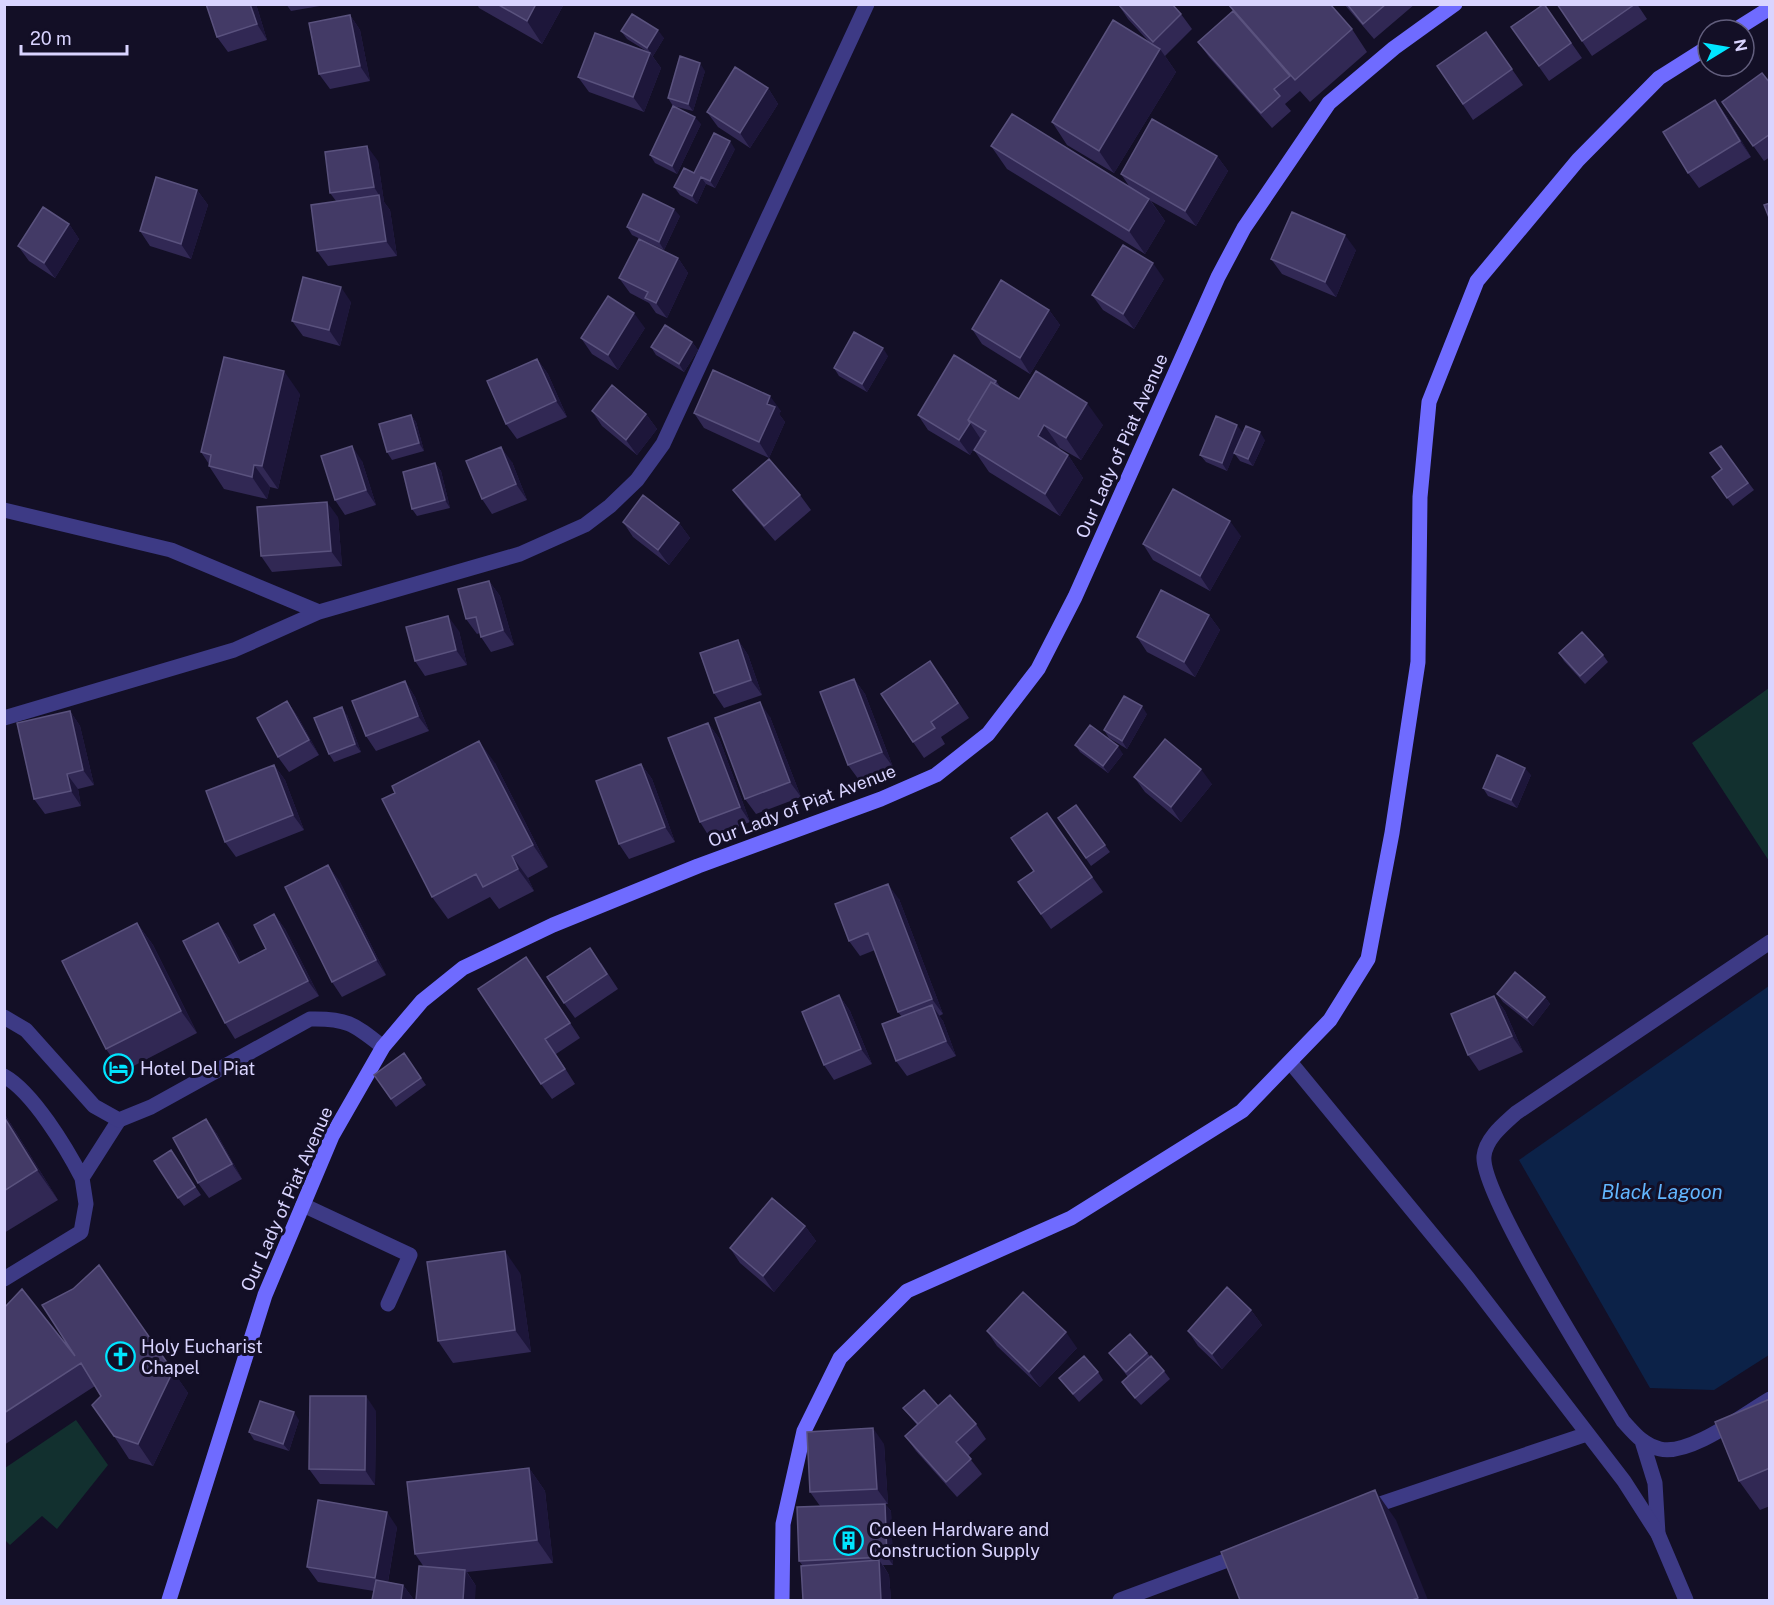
<svg xmlns="http://www.w3.org/2000/svg" width="1774" height="1605" viewBox="0 0 1774 1605" font-family="'Public Sans',sans-serif">
  <style>
    .green { fill: #12302f }
    .water { fill: #0c2248 }
    .lines { fill: none; stroke-linecap: round; stroke-linejoin: round }
    .lane { stroke: #3d3a85; stroke-width: 15 }
    .street { stroke: #3d3a85; stroke-width: 15 }
    .secondary { stroke: #6f6bff; stroke-width: 15 }
    .wall { fill: #312854 }
    .shaded-wall { fill: #1d163a }
    .building { fill: #433a66; stroke: #5a527e; stroke-width: 1.5 }
    .labels { text-anchor: middle; stroke-width: 6; stroke-linejoin: round; paint-order: stroke }
    .street-label { font-size: 18px; fill: #d9d4ff; stroke: #130f26 }
    .poi-label { font-size: 18px; fill: #d9d4ff; stroke: #130f26; text-anchor: start }
    .water-label { font-size: 20px; font-style: italic; fill: #62b6ff; stroke: #130f26 }
  </style>
  <rect width="100%" height="100%" fill="#130f26"/>
  <path class="green" d="M1769 688V861L1692 743Z
    M76 1420 108 1465 57 1529 42 1516 10 1545 5 1540V1468Z"/>
  <path class="water" d="M1769 986V1355L1714 1390 1650 1388 1519 1160Z"/>
  <g class="lines">
    <path class="lane" d="M1770 942 1516 1113C1504 1124 1486 1138 1484 1156 1480 1193 1598 1379 1623 1421 1634 1433 1643 1445 1660 1449 1690 1456 1744 1414 1770 1399
      M4 1076C33 1092 67 1149 82 1178
      M303 1205 410 1255 388 1304
      M4 1279 81 1232 86 1204 82 1178 119 1120
      M1642 1441 1655 1483 1658 1534"/>
    <path class="street" d="M4 510 171 550 319 612
      M4 718 234 650 319 612 520 554 585 525 610 506 637 480 663 444 867 4
      M4 1017 26 1030 94 1106 119 1120 151 1107 310 1019C348 1018 355 1025 383 1047
      M1291 1063 1468 1278 1624 1481 1658 1534 1686 1600
      M1365 1509 1587 1434
      M1120 1600 1241 1555"/>
    <path class="secondary" d="M1735 30 1770 8
      M169 1600 265 1295 332 1136 383 1047 422 1001 463 968 553 925 698 866 881 799 936 775 988 734 1038 669 1075 597 1218 277 1244 228 1329 103 1394 48 1455 4
      M782 1600 783 1524 804 1431 840 1358 907 1291 1071 1218 1242 1111 1330 1020 1368 959 1392 833 1418 662 1420 497 1429 402 1477 281 1578 160 1659 78 1708 47"/>
  </g>
  <path class="wall" d="M206 4H256L267 40 228 52 217 37Z
    M286 4H331L291 11Z
    M477 4H564L542 44 479 8Z
    M1118 4 1181 14 1192 29 1165 56 1176 72 1114 173 1067 145 1052 122 1151 44 1128 19Z
    M1228 4 1352 29 1367 52 1310 102 1300 91 1285 104 1291 111 1272 128 1209 57 1198 42 1233 11Z
    M1344 4H1415L1374 39Z
    M1544 4 1582 58 1549 81 1511 27Z
    M1557 4H1637L1647 19 1592 56Z
    M350 15 360 30 370 81 330 89 319 74Z
    M621 31 664 38 653 56 651 54 661 68 644 112 589 92 578 77 648 52 627 39Z
    M1486 32 1523 85 1473 120 1437 66Z
    M705 71 693 111 673 106 668 98Z
    M1770 83V157L1764 161 1722 102Z
    M768 88 778 104 750 148 718 127 707 112Z
    M1726 115 1751 157 1699 188 1688 173Z
    M701 124 677 174 655 163 650 155Z
    M991 146 1129 186 1121 174 1217 156 1228 171 1196 226 1151 201 1165 221 1145 254 1007 169Z
    M735 149 715 188 706 184 697 204 680 195 674 187 694 173Z
    M378 161 384 202 390 210 397 256 328 266 317 251 336 201 330 193Z
    M197 190 208 205 191 259 150 246 140 231Z
    M680 216 664 250 632 235 627 227Z
    M69 224 79 239 55 278 29 261 18 246Z
    M1356 250 1336 297 1282 274 1271 259Z
    M678 258 688 273 667 318 656 313 649 303 630 293 619 278Z
    M1164 279 1134 329 1103 310 1092 295Z
    M351 302 340 346 303 336 292 321Z
    M1049 310 1060 325 1030 374 982 344 972 329Z
    M645 328 618 370 592 354 581 338Z
    M692 342 698 350 684 372 656 355 651 347Z
    M888 356 867 392 839 376 834 368Z
    M537 359 548 374 567 417 517 439 506 424Z
    M996 381 1001 388 1019 399 1103 425 1081 460 1060 448 1059 450 1068 455 1083 478 1060 516 989 472 974 450 980 438 970 455 928 430 918 415Z
    M300 394 278 489 270 487 267 499 224 489 209 466V464L201 452Z
    M592 411 646 414 657 429 637 455 602 426Z
    M781 411 779 414 785 422 769 458 704 428 694 413Z
    M411 415 416 422 424 451 392 460 387 452Z
    M1243 433 1235 453 1265 440 1253 466 1240 461 1234 453 1227 471 1206 462 1200 455Z
    M1721 446 1754 490 1733 506 1712 477 1722 469Z
    M362 461 376 505 345 515 335 500Z
    M512 462 527 500 492 514 482 499Z
    M435 463 441 471 450 508 417 516 412 509Z
    M733 490 800 495 811 510 775 541 744 505Z
    M338 517 342 566 272 572 261 556Z
    M623 522 679 523 690 538 669 565 633 537Z
    M1241 536 1210 591 1153 560 1143 544Z
    M489 581 500 596 514 645 491 652 481 637 480 633 477 634 466 619Z
    M1209 615 1220 630 1195 677 1147 652 1137 637Z
    M459 631 467 665 425 676 415 661Z
    M738 640 748 655 762 695 724 708 714 693Z
    M1559 653 1603 655 1608 662 1585 684 1564 661Z
    M941 676 969 718 941 737 945 744 924 758 913 742Z
    M854 679 865 694 893 767 859 780 848 765Z
    M405 681 415 697 429 731 376 751 366 736Z
    M287 701 298 717 319 755 289 772 278 757Z
    M70 711 80 726 94 785 78 789 81 806 45 814 34 799Z
    M1147 714 1127 749 1109 738 1104 730Z
    M347 715 361 752 334 762 329 754Z
    M770 717 801 797 756 814 745 799Z
    M708 723 719 738 750 822 710 838 700 822Z
    M1075 745 1123 754 1108 773 1080 752Z
    M495 763 548 867 528 878 534 891 499 909 490 897 448 919 432 897Z
    M641 764 652 779 675 842 629 859 619 844Z
    M274 765 285 780 304 830 236 857 225 842Z
    M1531 775 1517 808 1488 796 1483 788Z
    M1134 777 1212 784 1181 822 1145 792Z
    M1076 805 1110 852 1091 866 1058 818Z
    M1047 813 1103 892 1051 929 1018 882 1034 871Z
    M339 880 386 975 342 997 332 982Z
    M899 899 943 1014 939 1016 943 1021 956 1056 907 1076 896 1061 902 1017 898 1012 875 950 860 956 849 941Z
    M274 914 285 929 319 996 235 1039 225 1023 218 923 229 938 241 962 266 949Z
    M137 923 153 945 197 1033 122 1072 106 1049Z
    M601 963 618 989 575 1018 564 1003Z
    M537 972 580 1038 556 1054 575 1084 552 1099 541 1084Z
    M1497 994 1545 997 1550 1004 1533 1026 1503 1002Z
    M839 995 850 1011 872 1064 834 1080 824 1065Z
    M1494 996 1505 1011 1523 1052 1479 1071 1468 1055Z
    M404 1053 426 1085 396 1107 374 1075Z
    M4 1113 58 1200 4 1233Z
    M206 1119 217 1134 242 1179 209 1198 198 1183Z
    M171 1150 201 1195 184 1206 178 1198Z
    M805 1226 816 1241 774 1292 740 1263 730 1248Z
    M99 1265 188 1393 153 1466 129 1459 114 1436 101 1396 95 1386 4 1445V1308L75 1356 73 1289Z
    M520 1273 531 1352 453 1363 438 1341Z
    M1251 1310 1262 1325 1222 1369 1198 1346 1188 1331Z
    M987 1331 1077 1348 1040 1387 997 1346Z
    M1109 1353H1147L1164 1371 1170 1379 1141 1405 1127 1390 1122 1382 1128 1377Z
    M1098 1372 1103 1380 1079 1402 1059 1378Z
    M1770 1399V1506L1760 1510 1739 1481Z
    M938 1406 976 1424 986 1439 968 1456 982 1474 957 1497 916 1451 905 1436 917 1425 903 1408Z
    M376 1411 375 1485 320 1484 309 1469Z
    M299 1420 289 1451 254 1440 249 1432Z
    M884 1444 888 1504H885L891 1511 893 1565H883L889 1575 891 1600H803V1566L799 1561 820 1506 810 1492Z
    M529 1468 545 1491 553 1563 467 1572 476 1586 424 1567 415 1554Z
    M397 1527 388 1582 403 1585 414 1600H372L374 1591 318 1582 307 1567Z"/>
  <path class="shaded-wall" d="M250 4H256L267 40 257 24Z
    M536 4H564L542 44 527 21Z
    M350 15 360 30 370 81 360 66Z
    M658 30 664 38 653 56 647 48Z
    M1160 49 1176 72 1114 173 1099 151Z
    M650 53 661 68 644 112 633 97Z
    M700 63 705 71 693 111 688 104Z
    M768 88 778 104 750 148 740 133Z
    M1715 100 1726 115 1751 157 1740 141Z
    M695 117 701 124 677 174 672 166Z
    M730 141 735 149 715 188 710 181Z
    M367 146 378 161 384 202 390 210 397 256 386 241 379 195 374 187Z
    M1217 156 1228 171 1196 226 1185 211Z
    M701 177 706 184 697 204 692 196Z
    M197 190 208 205 191 259 181 244Z
    M1149 199 1165 221 1145 254 1129 231Z
    M674 209 680 216 664 250 659 242Z
    M69 224 79 239 55 278 44 263Z
    M1345 235 1356 250 1336 297 1325 282Z
    M678 258 688 273 667 318 656 303Z
    M1153 263 1164 279 1134 329 1123 314Z
    M341 287 351 302 340 346 329 330Z
    M1049 310 1060 325 1030 374 1020 358Z
    M634 313 645 328 618 370 608 355Z
    M692 342 698 350 684 372 679 364Z
    M883 348 888 356 867 392 862 384Z
    M537 359 548 374 567 417 556 401Z
    M284 371 300 394 278 489 262 466Z
    M770 396 781 411 779 414 785 422 769 458 759 442 767 404Z
    M1087 403 1103 425 1081 460 1066 438Z
    M646 414 657 429 637 455 626 440Z
    M411 415 416 422 424 451 419 443Z
    M970 423 980 438 970 455 959 440Z
    M1044 425 1060 448 1053 459 1038 436Z
    M1237 425 1243 433 1227 471 1222 463Z
    M1260 432 1265 440 1253 466 1248 459Z
    M352 446 362 461 376 505 366 490Z
    M501 447 512 462 527 500 516 484Z
    M1068 455 1083 478 1060 516 1045 494Z
    M435 463 441 471 450 508 445 500Z
    M254 465 270 487 267 499 252 477Z
    M327 502 338 517 342 566 331 551Z
    M1230 521 1241 536 1210 591 1200 576Z
    M679 523 690 538 669 565 658 550Z
    M489 581 500 596 514 645 503 630Z
    M1209 615 1220 630 1195 677 1184 662Z
    M448 616 459 631 467 665 456 650Z
    M738 640 748 655 762 695 751 680Z
    M854 679 865 694 893 767 882 752Z
    M405 681 415 697 429 731 418 716Z
    M287 701 298 717 319 755 309 740Z
    M760 702 770 717 801 797 790 782Z
    M1142 706 1147 714 1127 749 1122 741Z
    M342 707 347 715 361 752 355 744Z
    M70 711 80 726 94 785 83 770Z
    M708 723 719 738 750 822 740 807Z
    M479 741 495 763 548 867 533 845Z
    M1118 746 1123 754 1108 773 1103 766Z
    M641 764 652 779 675 842 665 827Z
    M274 765 285 780 304 830 293 815Z
    M1525 768 1531 775 1517 808 1511 800Z
    M1201 769 1212 784 1181 822 1171 807Z
    M67 774 78 789 81 806 71 791Z
    M512 856 528 878 534 891 518 869Z
    M328 865 339 880 386 975 376 960Z
    M888 884 899 899 943 1014 932 999Z
    M274 914 285 929 319 996 308 981Z
    M137 923 153 945 197 1033 181 1011Z
    M218 923 229 938 249 978 239 963Z
    M839 995 850 1011 872 1064 861 1049Z
    M1494 996 1505 1011 1523 1052 1512 1036Z
    M1545 997 1550 1004 1533 1026 1527 1018Z
    M932 1005 943 1021 956 1056 946 1041Z
    M4 1113 58 1200 37 1170 4 1117Z
    M206 1119 217 1134 242 1179 232 1164Z
    M805 1226 816 1241 774 1292 763 1276Z
    M505 1251 520 1273 531 1352 515 1330Z
    M1251 1310 1262 1325 1222 1369 1212 1354Z
    M1066 1332 1077 1348 1040 1387 1029 1372Z
    M173 1371 188 1393 153 1466 138 1444Z
    M366 1396 376 1411 375 1485 365 1470Z
    M294 1412 299 1420 289 1451 283 1444Z
    M873 1428 884 1444 888 1504 877 1489Z
    M529 1468 545 1491 553 1563 537 1540Z
    M1375 1490 1396 1520 1428 1600H1419L1418 1598Z
    M885 1504 891 1511 893 1565 887 1557Z
    M387 1512 397 1527 386 1593 375 1578Z
    M879 1560 889 1575 891 1600H881Z
    M465 1570 476 1586 475 1600H463Z
    M403 1585 414 1600H401Z"/>
  <path class="building" d="M206 4H250L257 24 217 37Z
    M497 4H536L527 21Z
    M1118 4H1172L1181 14 1153 42Z
    M1228 4H1330L1352 29 1295 80Z
    M1347 4H1386L1363 24Z
    M1544 4 1571 43 1539 66 1511 27Z
    M1557 4H1635L1582 41Z
    M1233 11 1290 76 1274 89 1280 96 1261 113 1198 42Z
    M632 14 658 30 647 48 621 31Z
    M350 15 360 66 319 74 309 23Z
    M1113 20 1160 49 1099 151 1052 122Z
    M1486 32 1512 69 1463 104 1437 66Z
    M595 33 650 53 633 97 578 77Z
    M680 56 700 63 688 104 668 98Z
    M735 67 768 88 740 133 707 112Z
    M1762 73 1770 83V134L1753 146 1722 102Z
    M1715 100 1740 141 1688 173 1663 132Z
    M673 106 695 117 672 166 650 155Z
    M1012 114 1149 199 1129 231 991 146Z
    M1152 119 1217 156 1185 211 1121 174Z
    M714 133 730 141 710 181 701 177 692 196 674 187 684 168 694 173Z
    M367 146 374 187 330 193 325 152Z
    M156 177 197 190 181 244 140 231Z
    M643 194 674 209 659 242 627 227Z
    M379 195 386 241 317 251 311 205Z
    M1770 203V220L1764 205Z
    M43 207 69 224 44 263 18 246Z
    M1292 212 1345 235 1325 282 1271 259Z
    M639 239 678 258 656 303 645 298 648 292 619 278Z
    M1123 245 1153 263 1123 314 1092 295Z
    M303 277 341 287 329 330 292 321Z
    M1001 280 1049 310 1020 358 972 329Z
    M608 296 634 313 608 355 581 338Z
    M665 325 692 342 679 364 651 347Z
    M854 332 883 348 862 384 834 368Z
    M954 355 996 381 994 384 991 382 968 420 970 423 959 440 918 415Z
    M224 357 284 371 262 466 254 465 252 477 209 466 211 455 201 452Z
    M537 359 556 401 506 424 487 381Z
    M713 370 770 396 767 404 775 407 759 442 694 413Z
    M1036 371 1087 403 1066 438 1044 425 1038 436 1068 455 1045 494 974 450 986 431 968 420 991 382 1019 399Z
    M612 385 646 414 626 440 592 411Z
    M411 415 419 443 387 452 379 424Z
    M1216 416 1237 425 1222 463 1200 455Z
    M1246 426 1260 432 1248 459 1234 453Z
    M352 446 366 490 335 500 321 456Z
    M1721 446 1748 483 1727 498 1712 477 1722 469 1710 453Z
    M501 447 516 484 482 499 466 461Z
    M769 459 800 495 764 526 733 490Z
    M435 463 445 500 412 509 403 472Z
    M1173 489 1230 521 1200 576 1143 544Z
    M643 495 679 523 658 550 623 522Z
    M327 502 331 551 261 556 257 507Z
    M489 581 503 630 481 637 476 617 466 619 458 589Z
    M1161 590 1209 615 1184 662 1137 637Z
    M448 616 456 650 415 661 406 627Z
    M1582 632 1603 655 1580 676 1559 653Z
    M738 640 751 680 714 693 700 653Z
    M930 661 958 703 931 722 935 728 913 742 881 694Z
    M854 679 882 752 848 765 820 692Z
    M405 681 418 716 366 736 352 701Z
    M1124 696 1142 706 1122 741 1104 730Z
    M287 701 309 740 278 757 257 718Z
    M760 702 790 782 745 799 715 718Z
    M342 707 355 744 329 754 314 718Z
    M70 711 83 770 67 774 71 791 34 799 17 723Z
    M708 723 740 807 700 822 668 738Z
    M1090 725 1118 746 1103 766 1075 745Z
    M1165 739 1201 769 1171 807 1134 777Z
    M479 741 533 845 512 856 518 869 483 887 476 874 432 897 382 799 395 793 392 786Z
    M1497 755 1525 768 1511 800 1483 788Z
    M641 764 665 827 619 844 596 781Z
    M274 765 293 815 225 842 206 791Z
    M1076 805 1105 845 1086 858 1058 818Z
    M1047 813 1092 877 1041 914 1018 882 1034 871 1011 838Z
    M328 865 376 960 332 982 285 887Z
    M888 884 932 999 898 1012 868 933 849 941 835 904Z
    M274 914 308 981 225 1023 183 941 218 923 239 963 266 949 254 925Z
    M137 923 181 1011 106 1049 62 961Z
    M590 948 607 974 564 1003 547 977Z
    M526 957 570 1023 545 1039 565 1069 541 1084 478 989Z
    M1515 972 1545 997 1527 1018 1497 994Z
    M839 995 861 1049 824 1065 802 1012Z
    M1494 996 1512 1036 1468 1055 1451 1014Z
    M932 1005 946 1041 896 1061 882 1024Z
    M404 1053 421 1078 391 1099 374 1075Z
    M4 1117 37 1170 4 1191Z
    M206 1119 232 1164 198 1183 173 1138Z
    M171 1150 195 1187 178 1198 154 1161Z
    M772 1198 805 1226 763 1276 730 1248Z
    M505 1251 515 1330 438 1341 427 1262Z
    M99 1265 173 1371 138 1444 114 1436 92 1405 101 1396 81 1363 4 1413V1308L22 1289 75 1356 42 1305 73 1289Z
    M1227 1287 1251 1310 1212 1354 1188 1331Z
    M1023 1292 1066 1332 1029 1372 987 1331Z
    M1130 1334 1147 1353 1126 1372 1109 1353Z
    M1084 1356 1098 1372 1073 1394 1059 1378Z
    M1151 1356 1164 1371 1135 1398 1122 1382Z
    M924 1390 938 1406 918 1424 903 1408Z
    M950 1395 976 1424 956 1442 971 1459 946 1482 905 1436Z
    M310 1396H366L365 1470 309 1469Z
    M1770 1399V1468L1739 1481 1715 1422Z
    M260 1401 294 1412 283 1444 249 1432Z
    M873 1428 877 1489 810 1492 807 1432Z
    M529 1468 537 1540 415 1554 407 1482Z
    M1375 1490 1418 1598 1412 1600H1240L1221 1552Z
    M318 1500 387 1512 375 1578 307 1567Z
    M885 1504 887 1557 799 1561 797 1507Z
    M879 1560 881 1600H803L801 1566Z
    M419 1566 465 1570 463 1600H416Z
    M376 1580 403 1585 401 1600H372Z"/>
  <defs>
    <symbol id="hotel-ring" viewBox="-11 -11 22 22"><circle r="9.5" fill="#130f26" stroke="#00e5ff" stroke-width="1.5"/><path d="M-6-4.5h1.5V1H6V5H4.5V3h-9V5H-6ZM-4 0a1.8 1.8 0 1 1 3.6 0ZM.5 0V-2.5h3Q6-2.5 6 0Z" fill="#00e5ff"/></symbol>
    <symbol id="church-ring" viewBox="-11 -11 22 22"><circle r="9.5" fill="#130f26" stroke="#00e5ff" stroke-width="1.5"/><path d="M-1.2-6h2.4v3.5h3.3v2.4h-3.3V6h-2.4V-.1h-3.3v-2.4h3.3Z" fill="#00e5ff"/></symbol>
    <symbol id="building-ring" viewBox="-11 -11 22 22"><circle r="9.5" fill="#130f26" stroke="#00e5ff" stroke-width="1.5"/><path d="M-4-6H4V6H1V3H-1V6H-4ZM-2.5-4.3h1.7v1.8h-1.7ZM.8-4.3h1.7v1.8H.8ZM-2.5-1h1.7V.8h-1.7ZM.8-1h1.7V.8H.8Z" fill="#00e5ff"/></symbol>
  </defs>
  <g fill-rule="evenodd">
    <use href="#hotel-ring" x="102" y="1052" width="33" height="33"/>
    <use href="#church-ring" x="104" y="1340" width="33" height="33"/>
    <use href="#building-ring" x="832" y="1524" width="33" height="33"/>
  </g>
  <g class="labels">
    <g class="street-label">
      <text transform="translate(1122 446) rotate(-66)" y="6">Our Lady of Piat Avenue</text>
      <text transform="translate(802 806) rotate(-21)" y="6">Our Lady of Piat Avenue</text>
      <text transform="translate(287 1199) rotate(-66)" y="6">Our Lady of Piat Avenue</text>
    </g>
    <g class="poi-label">
      <text x="140" y="1075">Hotel Del Piat</text>
      <text x="141" y="1353">Holy Eucharist<tspan x="141" dy="21">Chapel</tspan></text>
      <text x="869" y="1536">Coleen Hardware and<tspan x="869" dy="21">Construction Supply</tspan></text>
    </g>
    <g class="water-label">
      <text x="1662" y="1199">Black Lagoon</text>
    </g>
  </g>
  <rect width="1774" height="1605" fill="none" stroke="#d9d4ff" stroke-width="12"/>
  <g transform="translate(1726 48) rotate(79)"><circle r="28" fill="#130f26" stroke="#625e7d" stroke-width="1.5"/>
  <path d="M0-4.5L10 22L0 15L-10 22Z" fill="#00e5ff"/>
  <text y="-9" font-size="16" font-weight="bold" text-anchor="middle" fill="#d9d4ff">N</text>
  </g>
  <path d="M21 45v9h106v-9" fill="none" stroke="#d9d4ff" stroke-width="3"/>
  <text x="30" y="45" font-size="18" fill="#d9d4ff" stroke="#130f26" stroke-width="4.5" paint-order="stroke">20 m</text>
</svg>
